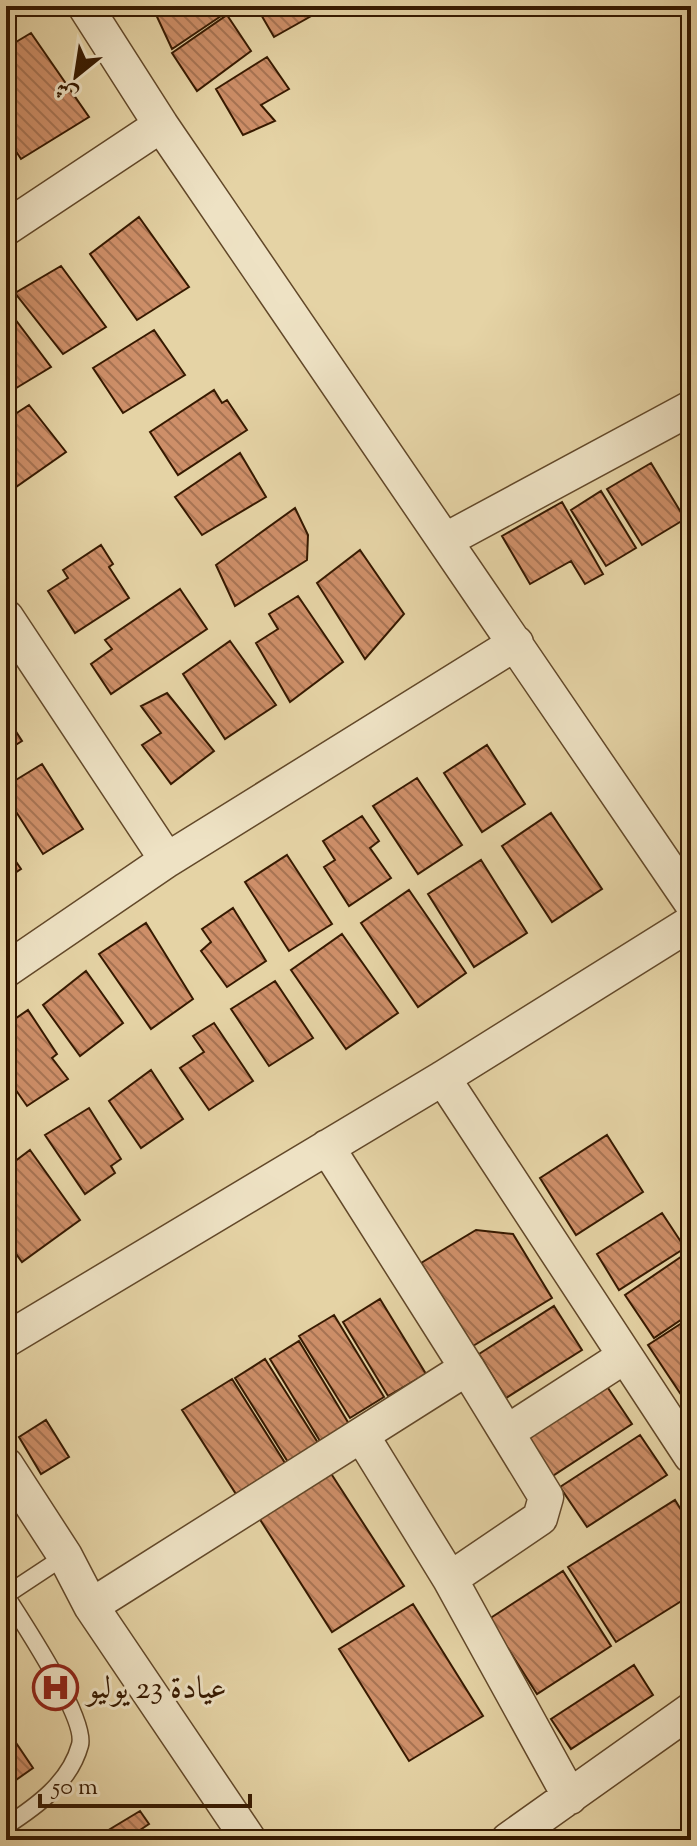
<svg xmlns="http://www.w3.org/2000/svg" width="697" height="1846" viewBox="0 0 697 1846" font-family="'Sorts Mill Goudy',Amiri,serif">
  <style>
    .building { fill: url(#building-back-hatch); stroke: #361900; stroke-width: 2 }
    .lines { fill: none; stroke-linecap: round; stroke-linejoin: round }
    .lane-casing { stroke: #624829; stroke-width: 19 }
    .street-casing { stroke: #624829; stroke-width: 37 }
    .lane { stroke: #eee2c4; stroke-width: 16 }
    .street { stroke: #eee2c4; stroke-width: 34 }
    .labels { text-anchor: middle; stroke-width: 6; stroke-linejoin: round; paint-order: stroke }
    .poi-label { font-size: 32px; fill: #361900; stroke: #eee2c4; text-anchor: start }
  </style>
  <defs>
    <pattern id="building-back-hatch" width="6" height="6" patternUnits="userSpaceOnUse" patternTransform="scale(2)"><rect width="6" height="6" fill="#ce8f69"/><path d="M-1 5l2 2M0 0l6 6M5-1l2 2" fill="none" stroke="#a87454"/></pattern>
  </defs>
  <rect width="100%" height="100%" fill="#e5d3a5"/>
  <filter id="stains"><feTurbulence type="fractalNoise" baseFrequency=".0025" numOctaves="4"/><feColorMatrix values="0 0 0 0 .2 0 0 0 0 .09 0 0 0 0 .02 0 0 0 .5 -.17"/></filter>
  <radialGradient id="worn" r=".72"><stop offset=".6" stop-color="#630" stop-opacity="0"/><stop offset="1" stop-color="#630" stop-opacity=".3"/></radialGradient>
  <path class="building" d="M152 6H224L227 12 172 49Z
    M256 6H329L274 37Z
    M227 15 251 51 197 91 172 53Z
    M31 33 89 117 21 159 6 136V48Z
    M267 57 289 89 261 105 275 121 243 135 216 89Z
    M139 217 189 287 137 320 90 254Z
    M61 266 106 327 63 354 15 293Z
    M6 307 51 367 8 393 6 390Z
    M154 330 185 375 123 413 93 368Z
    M214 390 222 403 227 400 247 430 178 475 150 432Z
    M29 405 66 452 6 494V420Z
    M240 453 266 497 202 535 175 497Z
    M651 463 685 519 642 545 607 489Z
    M601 491 636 548 606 566 571 510Z
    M562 502 603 574 585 584 571 561 530 584 502 536Z
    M295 508 308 535 307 560 235 606 216 565Z
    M101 545 113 564 109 567 129 598 75 633 48 591 68 578 63 570Z
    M360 550 404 614 365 659 317 583Z
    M180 589 207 629 111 694 91 664 112 649 105 640Z
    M298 596 343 662 290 702 256 643 278 629 269 614Z
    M230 641 276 705 225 739 183 674Z
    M167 693 214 751 171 784 142 745 161 733 141 706Z
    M6 716 22 741 6 751Z
    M487 745 525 804 482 832 444 773Z
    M42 764 83 829 43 854 6 796V786Z
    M417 778 462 845 418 874 373 806Z
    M551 813 602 889 552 922 502 846Z
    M362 816 379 841 370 848 391 878 349 906 324 867 335 860 323 841Z
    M6 847 21 869 6 879Z
    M287 855 332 924 289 951 245 882Z
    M481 860 527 933 474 967 428 894Z
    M409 890 466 973 418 1007 361 923Z
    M233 908 266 961 227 987 201 951 211 942 202 929Z
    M146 923 193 999 151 1029 99 954Z
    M342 934 398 1013 346 1049 291 970Z
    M86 971 123 1023 80 1056 43 1005Z
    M275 981 313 1038 269 1066 231 1009Z
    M28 1010 57 1054 52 1058 68 1079 27 1106 6 1076V1025Z
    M214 1023 253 1081 209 1110 180 1068 204 1052 193 1036Z
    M151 1070 183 1119 141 1148 109 1101Z
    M89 1108 121 1159 111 1166 115 1173 85 1194 45 1135Z
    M607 1135 643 1192 576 1235 540 1178Z
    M30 1150 80 1220 22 1262 6 1240V1168Z
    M662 1213 685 1248 619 1290 597 1254Z
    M476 1230 513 1234 552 1298 473 1346 421 1263Z
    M688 1252 691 1313 654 1338 625 1295Z
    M380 1299 426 1374 388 1396 343 1322Z
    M554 1306 582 1350 506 1398 479 1354Z
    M334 1315 384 1397 350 1418 299 1336Z
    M691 1317V1390L682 1396 648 1345Z
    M299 1341 349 1424 320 1441 270 1359Z
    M265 1359 318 1443 288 1462 235 1378Z
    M232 1379 285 1463 236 1494 182 1410Z
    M604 1382 632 1424 551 1477 523 1434Z
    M691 1395V1413L683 1400Z
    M46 1420 69 1457 41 1474 19 1437Z
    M640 1435 667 1475 587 1527 560 1487Z
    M330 1472 404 1586 332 1632 259 1518Z
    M675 1500 691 1526V1595L616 1642 568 1567Z
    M563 1571 611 1646 537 1694 489 1619Z
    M413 1604 483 1716 409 1761 339 1649Z
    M634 1665 653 1695 571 1749 551 1719Z
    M6 1728 33 1768 6 1787Z
    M140 1811 149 1824 125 1840H92Z"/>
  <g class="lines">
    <defs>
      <path id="lane" d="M6 1595 65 1556
        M6 1596C22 1621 87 1719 80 1745 70 1782 37 1806 6 1826"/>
      <path id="street" d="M85 6 161 125 691 902
        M6 228 161 125
        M446 540 691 408
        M6 617 167 860
        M6 970 167 860 516 643
        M443 1078 691 1456
        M327 1147 467 1368
        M6 1340 443 1078 691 923
        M509 1431 625 1356
        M362 1436 450 1579 570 1797
        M6 1465 65 1556 91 1606 249 1840
        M91 1606 467 1368 546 1497 540 1518 450 1579
        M508 1840 691 1710"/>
    </defs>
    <use href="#lane" class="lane-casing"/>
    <use href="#street" class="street-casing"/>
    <use href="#lane" class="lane"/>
    <use href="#street" class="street"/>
  </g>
  <defs>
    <symbol id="hospital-ring" viewBox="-11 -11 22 22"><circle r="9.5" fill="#eee2c4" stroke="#8f2418" stroke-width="1.5"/><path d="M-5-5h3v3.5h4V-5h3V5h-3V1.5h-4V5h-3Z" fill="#8f2418"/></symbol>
  </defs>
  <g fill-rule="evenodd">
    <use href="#hospital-ring" x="30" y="1662" width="51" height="51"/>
  </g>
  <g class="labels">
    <g class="poi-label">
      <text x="87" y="1698">عيادة 23 يوليو</text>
    </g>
  </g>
  <rect width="697" height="1846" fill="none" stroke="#e5d3a5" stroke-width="32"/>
  <rect x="8" y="8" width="681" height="1830" fill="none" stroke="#361900" stroke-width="4"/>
  <rect x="16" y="16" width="665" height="1814" fill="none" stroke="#361900" stroke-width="2"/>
  <g transform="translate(76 76) rotate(210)" stroke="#eee2c4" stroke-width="6" paint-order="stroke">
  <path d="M0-6L14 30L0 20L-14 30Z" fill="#361900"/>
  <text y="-12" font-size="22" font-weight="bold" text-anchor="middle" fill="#361900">ش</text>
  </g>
  <path d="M40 1794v12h210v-12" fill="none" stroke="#361900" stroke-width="4"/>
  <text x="52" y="1794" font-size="24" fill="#361900" stroke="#eee2c4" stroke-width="6" paint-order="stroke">50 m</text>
  <rect width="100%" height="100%" filter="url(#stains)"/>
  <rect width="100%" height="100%" fill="url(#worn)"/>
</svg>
